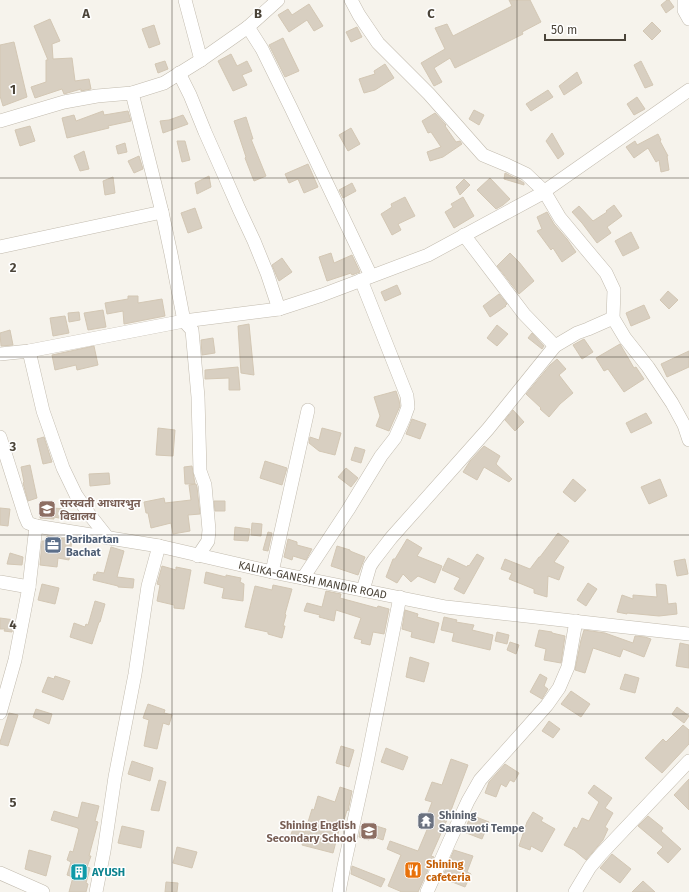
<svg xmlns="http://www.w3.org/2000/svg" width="689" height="892" viewBox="0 0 689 892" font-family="'Fira Sans','Noto Sans Devanagari',sans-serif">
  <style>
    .building { fill: #d8cfc1; stroke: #d3c7b4 }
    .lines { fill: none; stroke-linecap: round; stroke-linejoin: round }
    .minor-casing { stroke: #c2bbae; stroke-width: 14 }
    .minor { stroke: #fff; stroke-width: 13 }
    .grid { fill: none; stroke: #4b4439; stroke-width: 1; stroke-opacity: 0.55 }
    .labels { text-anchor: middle; stroke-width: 3; stroke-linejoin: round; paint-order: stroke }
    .education-label { font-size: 11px; font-weight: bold; fill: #785e54; stroke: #fff; text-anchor: start }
    .service-label { font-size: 11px; font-weight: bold; fill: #4e5e75; stroke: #fff; text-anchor: start }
    .street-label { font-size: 11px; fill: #4b4439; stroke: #fff }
    .worship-label { font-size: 11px; font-weight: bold; fill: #5b616d; stroke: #fff; text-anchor: start }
    .food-label { font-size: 11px; font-weight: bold; fill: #c56008; stroke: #fff; text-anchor: start }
    .culture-label { font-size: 11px; font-weight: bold; fill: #0d838f; stroke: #fff; text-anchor: start }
    .grid-label { font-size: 13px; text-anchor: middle; font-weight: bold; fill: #4b4439; stroke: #fff; stroke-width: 3; stroke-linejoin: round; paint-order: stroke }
  </style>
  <rect width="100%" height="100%" fill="#f6f3ec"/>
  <path class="building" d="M509 0H530L541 22 522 32 523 34 455 68 450 58 434 68 442 82 434 86 421 63 445 49 435 28 447 24 453 36 512 6Z
    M667 0H669L674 7 666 13 661 5Z
    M309 4 323 26 314 31 307 20 289 32 278 15 288 9 292 15Z
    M50 19 60 41 52 44 53 59 72 58 75 81 89 79 91 89 81 91V89L64 94 62 89 35 98 31 87 46 82V60H48L34 26Z
    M652 22 661 31 652 40 643 31Z
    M154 25 160 44 149 48 142 29Z
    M357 27 362 37 351 42 346 32Z
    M283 38 299 71 285 77 269 45Z
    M14 42 27 97 3 106 0 96V45Z
    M231 54 237 66 247 61 252 71 242 75 247 85 233 91 218 61Z
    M165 61 168 69 158 73 155 64Z
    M641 61 653 85 645 88 634 65Z
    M385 64 394 78 375 90 364 93 359 79 375 74 374 71Z
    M577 72 582 83 564 95 559 86Z
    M548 90 553 97 531 111 526 104Z
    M637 97 645 109 634 115 627 104Z
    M474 110 484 115 479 125 469 119Z
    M103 111 104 115 128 111 131 121 108 126 109 128 67 138 62 118 74 115 76 121Z
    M435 113 446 125 445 126 456 142 460 141 462 144 443 157 430 161 427 152 441 147 431 132 428 133 422 121Z
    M183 115 188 124 163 133 160 121 169 120Z
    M246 117 253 139H251L266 176 254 181 245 158 246 157 234 121Z
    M30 126 35 141 20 146 15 130Z
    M351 128 360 144 348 151 339 135Z
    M552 133 564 154 558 159 546 141Z
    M658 134 661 140 660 141 668 156H667L669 170 661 172 659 160 656 162 648 148 634 158 626 147 635 141 637 145Z
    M177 141H185L190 160 182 162Z
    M125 143 127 152 118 154 116 146Z
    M84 151 89 169 80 171 74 156Z
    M139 156 143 169 134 173 128 161Z
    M308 164 318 187 304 193 298 179 289 183 285 174Z
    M505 173 521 181 524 183V185L504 179Z
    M209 176 211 187 197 194 195 183Z
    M113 177 115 193 105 195 103 181Z
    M490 178 510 199 503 205 496 209 477 190Z
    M464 179 470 185 460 195 456 187Z
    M352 183 356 191 343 198 339 190Z
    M405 197 415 216 398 224 401 230 392 235 381 214 392 207 391 204Z
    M463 197 474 216 454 228 445 212 453 207 451 204Z
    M614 205 622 216 607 227 611 233 597 243 582 223 572 212 579 206 593 221 607 212 606 211Z
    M195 208 202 228 188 233 181 213Z
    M547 212 554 224 567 239 576 252 562 262 553 248 551 250 537 231 542 229 537 217Z
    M631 232 639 248 623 256 615 241Z
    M331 253 334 263 352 255 360 272 352 275 351 273 327 281 319 257Z
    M510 253 519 262 534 281 519 294 497 266Z
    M282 258 292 272 279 281 277 277 272 265Z
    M397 285 401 294 385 301 381 292Z
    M668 291 678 300 669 309 660 300Z
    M499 294 507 304 505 306H506L490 317 483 306Z
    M128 296H138V303L162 299 165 316 124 324 123 311 107 314 105 303 128 299Z
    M644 305 650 318 631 326 626 313Z
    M103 310 106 327 88 330 84 313Z
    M79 312 80 320 69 322 68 313Z
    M65 316 69 333 53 336 50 318Z
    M249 324 254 375 241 373 238 326Z
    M497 325 508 334 497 346 487 338Z
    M10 330 13 345 1 346 0 333Z
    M532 333 544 346 542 349 528 338Z
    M213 338 215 353 202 355 201 340Z
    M584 339 593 352 582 359 573 345Z
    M620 344 634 368 636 367 644 379 624 392 608 369 604 371 596 358Z
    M94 346 98 365 77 370 76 365 55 370 52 355Z
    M689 351V367L667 377 661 364Z
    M557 359 566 369 559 375 573 393 560 404 549 417 540 409 541 408 526 394 550 365Z
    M238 367 240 390H229V378L205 379V370Z
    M396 391 399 400 400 406 389 431 376 426 380 416 374 397Z
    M513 410 524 422 515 431 505 420Z
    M646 413 652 423 631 433 626 423Z
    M412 419 426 424 420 439 406 434Z
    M158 428 175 430 173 456 156 455Z
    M322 428 341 433 335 455 319 451 309 443 310 437 319 440Z
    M44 437 52 462 43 464 37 439Z
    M484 446 500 456 496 464 512 479 509 482 484 467 477 480 463 472 470 461Z
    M355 447 365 450 361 463 351 460Z
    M265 461 287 468 282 485 260 478Z
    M30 465 37 498 28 501 23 483 24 482 21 467Z
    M192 466 195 484H185L184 467Z
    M346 468 358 478 351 487 338 477Z
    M109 473 110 484 90 486 89 474Z
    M573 479 586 490 575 502 563 492Z
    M660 479 667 496 649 504 641 487Z
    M196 484 197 487 200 514 188 515 190 531 173 534 171 523 151 528 148 513H146L144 502 164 498 165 503 191 500 189 485Z
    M214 501H225V511H215Z
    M41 507 65 509 64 519 54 517V519L40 518Z
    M0 508 10 509 8 526 0 525Z
    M252 523 262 524 261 536 251 535Z
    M235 527 250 529 248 541 234 540Z
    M268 532 272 533 268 551 263 550Z
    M558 533 569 541 554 562 564 567 559 580 548 576 547 597 534 593V589L509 579 512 573 501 569 505 559 530 569 539 557H540Z
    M47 536 72 540 69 560 58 558 57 567 40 565 42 541H46Z
    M288 539 297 542V545L312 549 306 560 293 556 292 560 284 557Z
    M407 539 422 548 417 556 442 566 435 583 418 576 411 582 403 574 397 583 386 577 393 559H395Z
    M337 546 350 550V551L365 557 358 575 331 566Z
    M111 547 124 551 117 577 134 579 133 588 118 587V586L93 580 94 574 96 575 97 572 104 573Z
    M10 553 23 557 22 565 7 564Z
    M477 554 484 558 464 594 454 589 460 578 442 570 448 558 467 567 468 565 469 566Z
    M685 559 688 574 677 576 674 561Z
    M162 566 176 570V567L191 570 184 609 174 608V605L157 601 160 585 157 584Z
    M206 572 226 577V575L241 578 240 582 244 584 243 601 222 598 224 588 204 583Z
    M588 583 597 589 586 606 577 600Z
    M42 584 59 588 55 604 38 600Z
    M656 584 666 585 668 604 676 603 677 614 659 616 627 613V614L617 612 622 595 633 599V595L657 597Z
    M273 585 292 589 285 614 286 615 283 626H285L282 638 268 634V632L245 627 255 586 272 590Z
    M326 591 341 594 340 598 377 608 378 606 389 609 384 634 373 632 370 645 361 643 362 640 354 638 361 618 336 610 334 621 319 617 320 615 304 611 307 603 322 607Z
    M95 601 105 604 100 622H99L92 644 70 637 74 623 85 627 86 624 88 625Z
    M405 610 418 614 417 617 439 623 434 643 411 637 412 632 402 629Z
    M444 617 457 620 456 622 474 625 472 630 493 635 490 650 452 641 454 633 441 630Z
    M0 618 15 620 12 632 4 631 5 629H0Z
    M539 630 552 632V633L565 636 561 663 544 660 546 649 535 646Z
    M584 630 605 633 633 643 635 636 645 637 651 639 644 657 623 649 620 657 593 648 585 673 575 670 581 640Z
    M497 632 509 635 507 644 495 641Z
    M510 642 519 645 516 654 507 650Z
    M680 643 689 645V668L676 666Z
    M410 657 429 663 424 682 406 677Z
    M540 674 547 678 544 686 548 689 542 699 530 692Z
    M625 674 639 678 635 693 620 689Z
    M55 676 70 681 63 700 42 692 48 677 54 679Z
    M571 691 590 704 581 717 561 704Z
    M148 704 165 710 164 713 172 715 169 725 163 723 157 749 144 746 149 720 143 718Z
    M677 707 689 716 684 723 672 714Z
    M36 709 52 714 49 724 33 717Z
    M9 713 18 715 8 746 0 744V742Z
    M549 721 560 729 553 738 542 731Z
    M683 725 689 730V744L662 773 645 758 663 739 666 742Z
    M341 746 354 750 349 767 336 763Z
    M386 748 408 757 403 770 381 762Z
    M451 759 468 765 450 813 431 856 434 857 418 892H402L388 886 401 855 387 849 390 841 418 851 429 825 424 823 432 802 425 800 432 782 442 785Z
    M132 761 153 768 150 781 128 774Z
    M505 764 519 773 514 782 510 780 506 787 501 784 496 797 485 793 489 782Z
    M689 779V810L674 795Z
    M159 780 166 782 159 811 151 810Z
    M594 785 612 798 605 808 613 813 605 827 608 829 603 840 586 860 574 850 564 845 574 827 577 829 582 818 589 821 599 802 588 793Z
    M340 787 352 791 348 811 347 810 342 827 340 826 333 853 302 845 303 841 290 837 293 829 305 832 312 809 314 810 318 796 335 802Z
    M82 802 99 806 95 821 98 822 89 856H91L87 867 90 868 86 883 88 884 86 892H69L73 877 67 875 71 862 67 860 70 851 73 852 79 829H78V828L51 820 54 811 78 818Z
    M533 812 543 818 541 821 555 829 542 852 531 846 530 850 519 846 527 822Z
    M471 815 489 822 482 839 464 832Z
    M648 816 663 828 661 831 681 849 668 863 657 853 663 847 638 826Z
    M373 825 386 829 383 840 371 836 369 840 359 837 361 826 371 830Z
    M122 826 144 831 141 848 118 843Z
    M177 847 197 852 192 868 173 863Z
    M29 850 51 856 46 876 25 869Z
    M454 850 473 856 467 872 471 874 465 887 442 878Z
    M612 854 631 869 620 883 600 868Z
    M352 866 385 879 381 887 351 874Z
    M643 881 655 892H632Z
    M166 882 178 883 177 892H165Z"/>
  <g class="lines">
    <defs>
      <g id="minor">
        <path d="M185 0 201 60"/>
        <path d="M351 0 359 15 378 43 429 94 483 155 507 165 526 174 544 191 560 218 606 273 614 290 613 318 625 338 648 367 672 403 684 425 689 440"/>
        <path d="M684 0V10L689 19"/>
        <path d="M248 27 262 49 291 108 371 276"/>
        <path d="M179 73 190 95 205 132 221 168 239 209 254 241 267 273 279 309"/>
        <path d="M132 93 162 212 171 254 184 321 192 330 198 397 200 471 205 485 209 530 208 541 198 556"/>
        <path d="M0 121 64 102 97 96 132 93 164 83 201 60 248 27 278 0"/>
        <path d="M464 235 524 314 555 346"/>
        <path d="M0 247 162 212"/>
        <path d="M29 351 43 411 63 468 76 495 89 514 108 538"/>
        <path d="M0 354 29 351 184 321 279 309 322 295 428 255 539 195 689 90"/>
        <path id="s1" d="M0 437 25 516 28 523 36 526 159 546 272 572 446 607 689 634"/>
        <path d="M272 572 308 410"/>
        <path d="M303 578 348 510 381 456 395 438 404 418 408 407 407 396 361 280"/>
        <path d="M0 582 29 587"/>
        <path d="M363 590 370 566 374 560 391 538 488 429 555 346 577 333 588 329 613 318"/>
        <path d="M0 713 15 660 29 587 36 526"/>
        <path d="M0 873 43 892"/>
        <path d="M96 892 104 851 115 777 135 674 148 586 159 546"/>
        <path d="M339 892 344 866 367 762 400 597"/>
        <path d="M427 892 450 840 468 801 480 780 547 705 559 688 568 667 576 621"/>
        <path d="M575 892 590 867 601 854 689 761"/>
      </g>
    </defs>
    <use href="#minor" class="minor-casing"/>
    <use href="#minor" class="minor"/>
  </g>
  <path class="grid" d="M172 0V892M344 0V892M517 0V892M0 178H689M0 357H689M0 535H689M0 714H689"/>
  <defs>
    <symbol id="school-square" viewBox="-11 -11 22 22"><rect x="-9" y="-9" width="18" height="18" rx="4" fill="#8d6e63" stroke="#fff"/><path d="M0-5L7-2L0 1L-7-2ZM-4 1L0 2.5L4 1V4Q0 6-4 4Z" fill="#fff"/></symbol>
    <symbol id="office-square" viewBox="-11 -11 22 22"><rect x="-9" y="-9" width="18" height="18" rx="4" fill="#5c6f8a" stroke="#fff"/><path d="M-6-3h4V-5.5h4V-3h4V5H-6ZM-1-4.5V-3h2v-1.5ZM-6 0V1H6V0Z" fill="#fff"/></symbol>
    <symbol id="temple-square" viewBox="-11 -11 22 22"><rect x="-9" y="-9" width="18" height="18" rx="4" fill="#6b7280" stroke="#fff"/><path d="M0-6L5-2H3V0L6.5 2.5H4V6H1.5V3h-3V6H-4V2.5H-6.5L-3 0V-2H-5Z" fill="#fff"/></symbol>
    <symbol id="restaurant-square" viewBox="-11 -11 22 22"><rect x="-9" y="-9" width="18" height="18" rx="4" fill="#e8710a" stroke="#fff"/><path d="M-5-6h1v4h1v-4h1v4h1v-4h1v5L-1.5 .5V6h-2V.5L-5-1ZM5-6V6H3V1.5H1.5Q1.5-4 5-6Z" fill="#fff"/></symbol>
    <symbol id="building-square" viewBox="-11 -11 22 22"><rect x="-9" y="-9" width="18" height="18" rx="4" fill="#0f9aa8" stroke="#fff"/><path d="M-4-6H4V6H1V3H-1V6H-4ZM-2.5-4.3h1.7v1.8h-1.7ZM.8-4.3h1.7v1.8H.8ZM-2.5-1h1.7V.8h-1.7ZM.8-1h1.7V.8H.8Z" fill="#fff"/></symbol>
  </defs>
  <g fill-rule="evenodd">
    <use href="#school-square" x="37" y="499" width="20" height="20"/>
    <use href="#office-square" x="43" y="535" width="20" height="20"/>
    <use href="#temple-square" x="416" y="811" width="20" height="20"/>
    <use href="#school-square" x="359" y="821" width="20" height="20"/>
    <use href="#restaurant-square" x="403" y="860" width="20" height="20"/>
    <use href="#building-square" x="69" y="862" width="20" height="20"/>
  </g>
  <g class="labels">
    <g class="education-label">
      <text x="60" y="507">सरस्वती आधारभुत<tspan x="60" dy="13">विद्यालय</tspan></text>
      <text x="356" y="829" text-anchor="end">Shining English<tspan x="356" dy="13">Secondary School</tspan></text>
    </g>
    <g class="service-label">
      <text x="66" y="543">Paribartan<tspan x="66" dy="13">Bachat</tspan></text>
    </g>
    <g class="street-label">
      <text dy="4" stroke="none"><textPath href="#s1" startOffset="381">KALIKA-GANESH MANDIR ROAD</textPath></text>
    </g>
    <g class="worship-label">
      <text x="439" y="819">Shining<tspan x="439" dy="13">Saraswoti Tempe</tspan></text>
    </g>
    <g class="food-label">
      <text x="426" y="868">Shining<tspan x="426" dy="13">cafeteria</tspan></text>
    </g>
    <g class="culture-label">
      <text x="92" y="876">AYUSH</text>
    </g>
  </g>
  <g class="grid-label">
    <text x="86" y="18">A</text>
    <text x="258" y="18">B</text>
    <text x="431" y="18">C</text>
    <text x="13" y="94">1</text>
    <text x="13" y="272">2</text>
    <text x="13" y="451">3</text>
    <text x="13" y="629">4</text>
    <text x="13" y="807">5</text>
  </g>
  <path d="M545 34v6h80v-6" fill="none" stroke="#4b4439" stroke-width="2"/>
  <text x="551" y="34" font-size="12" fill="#4b4439" stroke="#ffffff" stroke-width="3" paint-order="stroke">50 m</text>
</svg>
